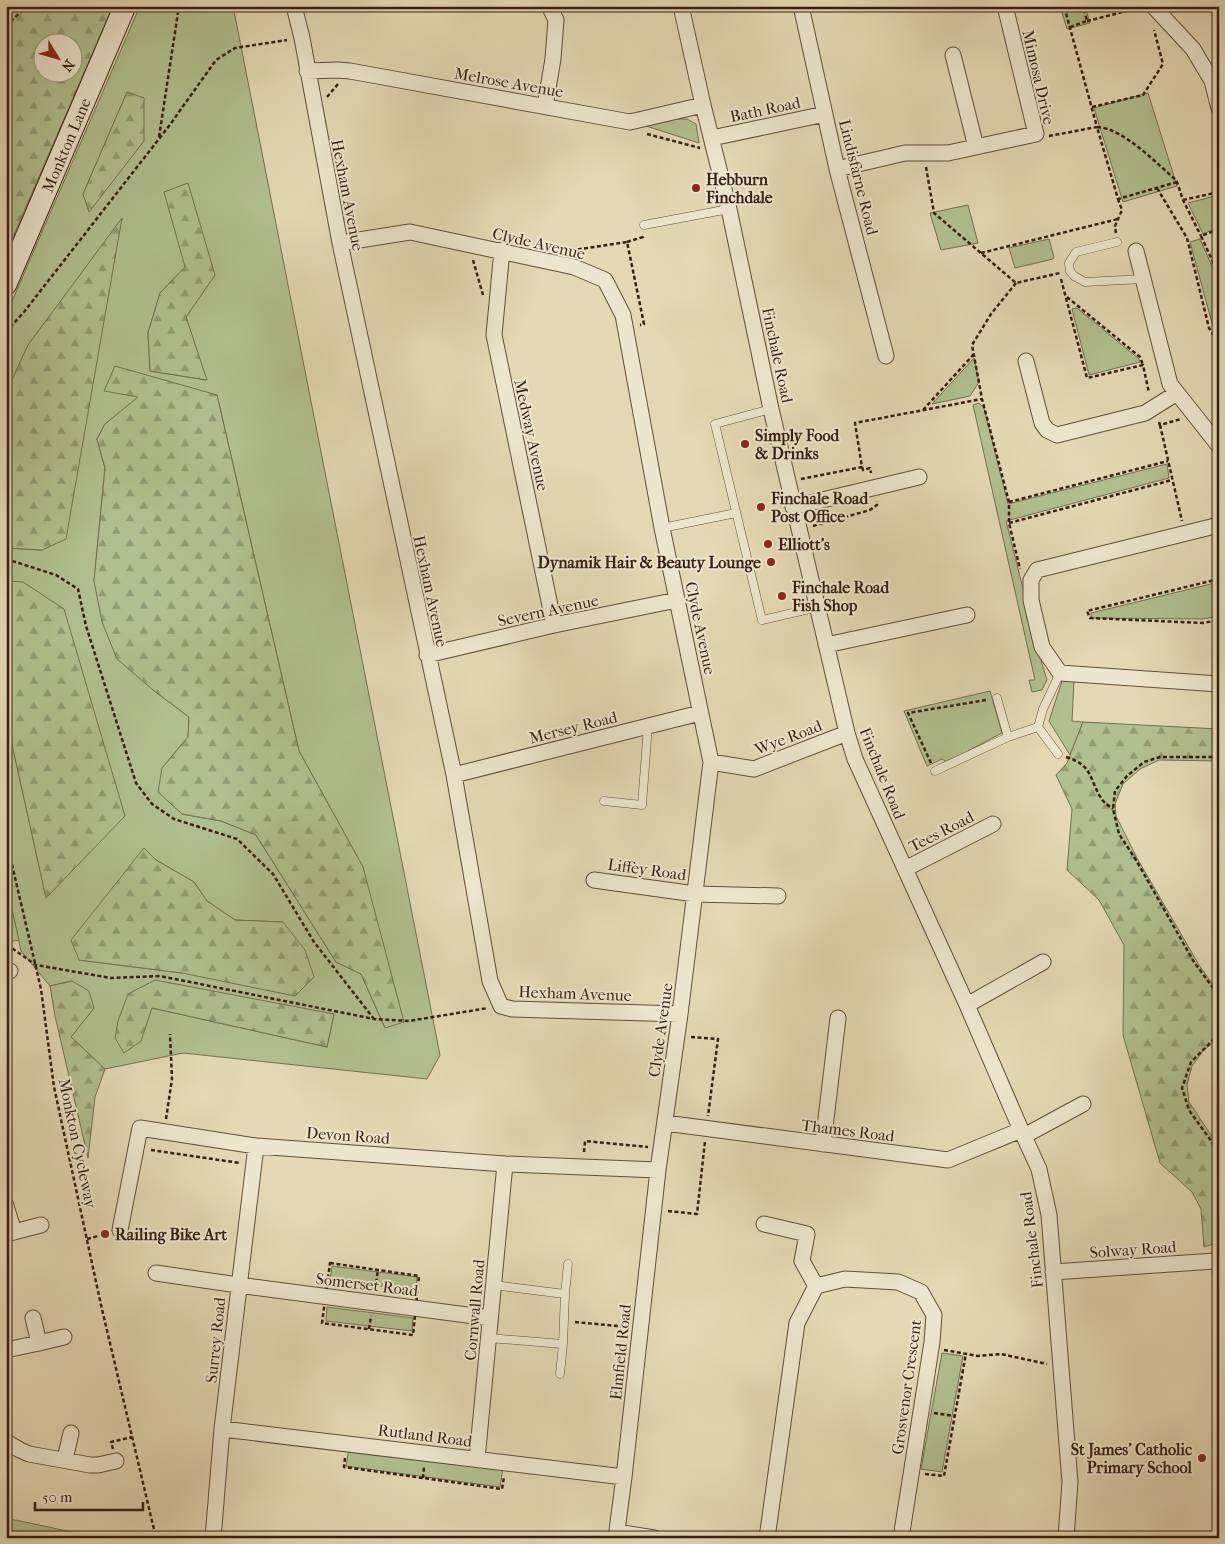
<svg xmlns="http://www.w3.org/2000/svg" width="1225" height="1544" viewBox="0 0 1225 1544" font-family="'IM FELL French Canon',serif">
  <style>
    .green { fill: #b1c08f; stroke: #746f51; fill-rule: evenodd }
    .forest { fill: url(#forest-firs); stroke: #746f51; fill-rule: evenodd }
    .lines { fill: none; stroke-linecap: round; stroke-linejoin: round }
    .lane-casing { stroke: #624d3b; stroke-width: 9 }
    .street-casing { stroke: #624d3b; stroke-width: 17 }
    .secondary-casing { stroke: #361e13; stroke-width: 23 }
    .path { stroke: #361e13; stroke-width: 2.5; stroke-dasharray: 4 2.5; stroke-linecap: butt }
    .lane { stroke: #ede6ce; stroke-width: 8 }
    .street { stroke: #ede6ce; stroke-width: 15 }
    .secondary { stroke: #ede6ce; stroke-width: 21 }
    .poi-dot { fill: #8f2418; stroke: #ede6ce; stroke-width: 2 }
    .labels { text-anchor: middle; stroke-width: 4; stroke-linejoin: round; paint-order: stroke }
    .street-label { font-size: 16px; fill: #361e13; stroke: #ede6ce }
    .poi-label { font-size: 16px; font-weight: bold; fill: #361e13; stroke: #ede6ce; text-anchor: start }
  </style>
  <defs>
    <pattern id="forest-firs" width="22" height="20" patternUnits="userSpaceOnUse" patternTransform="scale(1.25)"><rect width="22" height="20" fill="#b1c08f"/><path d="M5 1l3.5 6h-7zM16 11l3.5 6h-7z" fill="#919b74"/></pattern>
  </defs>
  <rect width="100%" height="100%" fill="#e4d9b4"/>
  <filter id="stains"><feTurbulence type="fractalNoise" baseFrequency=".004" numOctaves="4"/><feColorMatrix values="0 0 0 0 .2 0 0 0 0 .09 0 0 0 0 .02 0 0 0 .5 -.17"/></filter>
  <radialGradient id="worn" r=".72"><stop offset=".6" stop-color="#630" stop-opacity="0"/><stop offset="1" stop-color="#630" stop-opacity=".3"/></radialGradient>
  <path class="green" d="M140 6H233L440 1055 427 1079 183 1053 105 1069 71 1037 94 1008 72 981 50 986 21 951 6 884V717L46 897 23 583 6 581V548L42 550 122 219 28 345 6 393V315ZM127 93 144 98 83 194ZM185 267 215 275 186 317 206 380 150 371 148 333 160 293ZM217 395 299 751 363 867 385 1028 361 974 336 962 256 835 221 821 182 814 162 768 188 737 189 717 153 690 94 581 105 468 97 439 105 424 139 397ZM144 848 156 860 194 882 207 901 235 920 283 922 182 973 79 960ZM152 1008 334 1014 327 1047Z
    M1060 6H1085L1090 23 1067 29Z
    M1148 93 1177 186 1123 202 1094 108Z
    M676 119H687L696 124 699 143 643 125Z
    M1219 195V227L1203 234 1188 203Z
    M968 205 978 243 941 250 930 213Z
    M1049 239 1054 257 1053 259 1015 268 1009 248Z
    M1200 239 1219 282V340L1215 334 1190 242Z
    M1077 308 1139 359 1140 362 1089 375 1072 309Z
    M974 358 979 382 970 396 932 404Z
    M979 403 984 408 1008 504 1167 464 1169 478 1006 521 1042 664 1047 680 1042 690 1032 692 1029 680H1035L973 405Z
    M1219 582V616L1203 619 1091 618V613Z
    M1063 678 1074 679 1072 721 1083 722 1070 755 1049 721Z
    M990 691 1002 733 947 762 942 759 927 766 904 711Z
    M332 1266 417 1277 416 1290 330 1280Z
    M327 1307 413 1318 412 1331 326 1321Z
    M942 1353 963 1356 942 1472 921 1469Z
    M349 1448 503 1468 500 1487 346 1466Z
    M6 1518 100 1538H6Z"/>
  <path class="forest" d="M6 6H113L6 253ZM72 42V72H42V42Z
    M127 92 144 98V141L89 212 83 194Z
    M188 183 215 275 186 317 207 380 150 371 148 333 160 293 185 267 164 192Z
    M122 218 66 539 42 550 6 548V393L28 345Z
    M115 366 217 395 299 751 363 867 404 1022 385 1028 361 974 336 962 256 835 221 821 182 814 158 792 162 768 188 737 189 717 153 690 117 659 102 622 94 581 105 468 97 439 105 424 138 397 104 391Z
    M6 581 23 582 64 609 125 816 46 898 6 717Z
    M1083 722 1219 729V761L1159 760 1140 769 1123 784 1115 804 1116 816 1137 858 1199 965 1219 993V1038L1204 1050 1192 1066 1187 1085 1189 1102 1219 1147V1242L1204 1247 1201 1209 1192 1192 1160 1163 1123 1035 1124 945 1099 900 1067 870 1072 809 1056 775 1067 763Z
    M144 848 156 860 194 882 207 901 235 920 283 922 305 950 314 977 295 996 182 973 79 960 71 940Z
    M6 884 19 940 9 942 6 931Z
    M155 980 334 1014 327 1047 152 1008 141 1041 124 1053 115 1038 118 1021 128 994Z
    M72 981 89 991 94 1008 71 1037 105 1069 95 1097 88 1158 55 1016 50 986Z"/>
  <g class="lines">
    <defs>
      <path id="lane" d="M644 225 729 209
        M1117 242 1076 252 1069 263 1070 271 1074 276 1085 282 1144 279
        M771 409 715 424 762 620 818 607
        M662 528 736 513
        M997 698 1008 737
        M1058 754 1038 727 1043 709 1060 673
        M935 771 1008 737 1038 727
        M604 801 642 805 648 726
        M1215 1261 1219 1285
        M565 1294 568 1264
        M489 1338 563 1344 565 1294 493 1285
        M560 1374 563 1344"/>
      <path id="street" d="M294 6 302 38 340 243 454 775 490 981 501 1006 512 1009 680 1014
        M681 6 703 105 729 209 771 409 847 733 855 759 967 1005 1021 1130 1039 1169 1049 1215 1070 1482 1066 1538
        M801 6 837 169 886 356
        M1153 6 1193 49 1212 81 1219 108
        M953 55 976 147
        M307 71 338 70 350 71 630 122 703 105
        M545 106 553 59 556 20 549 6
        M712 138 825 114
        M837 169 905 153H948L1036 134 1005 6
        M340 243 410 232 574 267 605 280 623 315 662 528 711 762 680 1014 658 1170 624 1477 616 1538
        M502 250 494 335 554 625
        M1136 251 1170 384 1219 446
        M1026 361 1042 423 1047 430 1057 435 1145 413 1177 393
        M793 507 919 477
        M1219 525 1037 570 1031 580V600L1042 647 1060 673 1219 684
        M826 645 967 615
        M427 655 554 625 677 600
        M711 762 754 769 847 733
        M454 775 700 713
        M905 869 993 824
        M594 880 695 894 778 896
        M6 972 10 971
        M967 1005 1043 962
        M665 1123 948 1160 1021 1130
        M1024 1136 1083 1104
        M823 1144 838 1018
        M6 1206 14 1232
        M764 1224 807 1234 802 1261 816 1286 797 1323 767 1538
        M120 1230 140 1128 256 1146 505 1164 658 1170
        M6 1234 41 1225
        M1053 1272 1215 1261 1219 1259
        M156 1273 238 1285 490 1318
        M816 1286 845 1279 898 1282 921 1292 934 1315 932 1342 901 1538
        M33 1318 39 1343 64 1337
        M6 1350 39 1343
        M222 1429 624 1477
        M6 1442 20 1450 29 1454 90 1465H98L116 1461
        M65 1459 71 1433
        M477 1459 505 1164
        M617 1532 654 1538
        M213 1538 222 1429 256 1146"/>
      <path id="secondary" d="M6 284 125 6"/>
    </defs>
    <use href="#lane" class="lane-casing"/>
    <use href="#street" class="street-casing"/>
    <use href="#secondary" class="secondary-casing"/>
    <path class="path" d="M1087 21 1139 8
      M6 26 27 6
      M1070 27 1087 21 1083 6
      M327 97 338 84
      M1092 107 1143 95 1163 64 1154 30
      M647 134 700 148
      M1049 136 1097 127 1064 6
      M159 137 179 6
      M926 167 934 213 1016 283 1060 273
      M1177 182 1118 199 1097 127C1123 128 1156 163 1176 180L1177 182 1183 200 1201 236
      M1157 188 1187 238 1209 328 1219 343
      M1183 200 1219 192
      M6 220 8 231
      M1219 229 1201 236 1219 275
      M1116 233 1115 226 1122 210 1118 199
      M627 242 643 237 642 235
      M572 252 574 250 627 242 644 324 640 325
      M981 253 1118 219
      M473 260 483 295
      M1061 279 1087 378 1143 365 1149 393
      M1016 283 991 314 972 345 982 399 1009 502V523L1020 569
      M1067 297 1140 357 1143 365
      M6 332 24 312 169 126 216 60 235 48 287 40
      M923 410 974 354
      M1159 422 1160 425 1181 419
      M1160 425 1182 521
      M862 467 863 470 870 468 871 473
      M801 479 862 467 855 423 982 399
      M1009 502 1168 461
      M1009 523 1172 480
      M813 526 870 510 877 505V501
      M6 559 56 575 78 589 86 626 136 783 152 804 174 819 237 839 273 874 314 942 374 1019
      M1219 579 1087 611 1090 618 1203 623 1219 620
      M1066 757C1093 765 1089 779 1101 798 1104 803 1109 806 1113 809
      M1219 757H1160L1144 762 1127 776 1115 791 1113 809 1119 834 1136 860 1194 962 1219 996
      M931 763 908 713 986 700
      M6 839 41 989 54 1087 101 1305 156 1538
      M6 951 13 949 36 965 111 978 160 976 374 1019 409 1021 488 1008
      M1219 1034 1191 1062 1182 1088 1189 1110 1219 1152
      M691 1037 718 1039 708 1116
      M166 1119 172 1079 170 1034
      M151 1150 240 1163
      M584 1152 585 1141 648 1147
      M668 1211 697 1214 705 1141
      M87 1239 106 1234
      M330 1263 419 1276 413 1335 322 1323Z
      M375 1289 378 1270
      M575 1322 627 1327
      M369 1329 371 1316
      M944 1350 978 1356 1001 1354 1047 1364
      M934 1413 954 1416
      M113 1449 111 1442 132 1437
      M345 1458 344 1467 502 1489 504 1477
      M925 1474 944 1476 966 1353
      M423 1478 424 1467"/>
    <use href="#lane" class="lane"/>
    <use href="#street" class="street"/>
    <use href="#secondary" class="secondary"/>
  </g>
  <g class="poi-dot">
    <circle cx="696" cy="188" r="5"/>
    <circle cx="745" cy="444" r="5"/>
    <circle cx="761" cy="507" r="5"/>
    <circle cx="768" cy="544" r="5"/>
    <circle cx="771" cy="562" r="5"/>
    <circle cx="782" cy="596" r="5"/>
    <circle cx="105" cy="1234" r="5"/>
    <circle cx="1202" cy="1458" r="5"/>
  </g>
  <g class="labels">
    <g class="street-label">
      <text transform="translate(1039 77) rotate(77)" y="6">Mimosa Drive</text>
      <text transform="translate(509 82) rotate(10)" y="6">Melrose Avenue</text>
      <text transform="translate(765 109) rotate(-12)" y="6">Bath Road</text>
      <text transform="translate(66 145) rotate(-67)" y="6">Monkton Lane</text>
      <text transform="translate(859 177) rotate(76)" y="6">Lindisfarne Road</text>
      <text transform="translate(348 195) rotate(79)" y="6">Hexham Avenue</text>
      <text transform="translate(539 243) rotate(13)" y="6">Clyde Avenue</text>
      <text transform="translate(778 355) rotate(78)" y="6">Finchale Road</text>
      <text transform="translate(532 435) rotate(78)" y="6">Medway Avenue</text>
      <text transform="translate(431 591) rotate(78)" y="6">Hexham Avenue</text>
      <text transform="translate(548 610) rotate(-12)" y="6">Severn Avenue</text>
      <text transform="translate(701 628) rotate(78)" y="6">Clyde Avenue</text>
      <text transform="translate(573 727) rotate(-14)" y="6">Mersey Road</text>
      <text transform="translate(788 737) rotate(-21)" y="6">Wye Road</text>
      <text transform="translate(883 773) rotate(68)" y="6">Finchale Road</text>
      <text transform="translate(941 831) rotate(-27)" y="6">Tees Road</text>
      <text transform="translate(647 869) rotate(8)" y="6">Liffey Road</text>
      <text transform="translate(575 993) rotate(2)" y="6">Hexham Avenue</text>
      <text transform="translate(660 1030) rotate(-82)" y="6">Clyde Avenue</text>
      <text transform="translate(848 1130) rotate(7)" y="6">Thames Road</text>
      <text transform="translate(348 1135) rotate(4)" y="6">Devon Road</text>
      <text transform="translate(78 1143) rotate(78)" y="6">Monkton Cycleway</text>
      <text transform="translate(1031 1240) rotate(-97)" y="6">Finchale Road</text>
      <text transform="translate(1133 1249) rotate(-4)" y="6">Solway Road</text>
      <text transform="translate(367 1284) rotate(7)" y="6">Somerset Road</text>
      <text transform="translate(474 1310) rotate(-85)" y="6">Cornwall Road</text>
      <text transform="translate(215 1340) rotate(-84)" y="6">Surrey Road</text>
      <text transform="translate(620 1352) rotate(-84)" y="6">Elmfield Road</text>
      <text transform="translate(906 1387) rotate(-82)" y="6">Grosvenor Crescent</text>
      <text transform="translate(425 1435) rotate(7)" y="6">Rutland Road</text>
    </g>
    <g class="poi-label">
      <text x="706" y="185">Hebburn<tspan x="706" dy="18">Finchdale</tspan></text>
      <text x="755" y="441">Simply Food<tspan x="755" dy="18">&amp; Drinks</tspan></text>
      <text x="771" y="504">Finchale Road<tspan x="771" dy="18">Post Office</tspan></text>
      <text x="778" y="550">Elliott's</text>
      <text x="761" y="568" text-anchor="end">Dynamik Hair &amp; Beauty Lounge</text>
      <text x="792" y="593">Finchale Road<tspan x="792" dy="18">Fish Shop</tspan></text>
      <text x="115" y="1240">Railing Bike Art</text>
      <text x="1192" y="1455" text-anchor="end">St James' Catholic<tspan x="1192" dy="18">Primary School</tspan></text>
    </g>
  </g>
  <rect width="1225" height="1544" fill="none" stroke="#e4d9b4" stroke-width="25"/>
  <rect x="8" y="8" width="1210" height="1529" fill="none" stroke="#361e13" stroke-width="2.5"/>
  <rect x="12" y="12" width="1200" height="1519" fill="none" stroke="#361e13"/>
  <g transform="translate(58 58) rotate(127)"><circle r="24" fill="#ede6ce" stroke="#a49683"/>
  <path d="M0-4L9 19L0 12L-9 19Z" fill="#8f2418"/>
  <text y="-8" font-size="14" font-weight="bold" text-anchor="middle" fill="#361e13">N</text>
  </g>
  <path d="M35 1502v8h108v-8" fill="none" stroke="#361e13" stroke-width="2.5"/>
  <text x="42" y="1502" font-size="15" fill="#361e13" stroke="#ede6ce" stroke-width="4" paint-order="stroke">50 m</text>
  <rect width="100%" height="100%" filter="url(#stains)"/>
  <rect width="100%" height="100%" fill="url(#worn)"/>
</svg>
